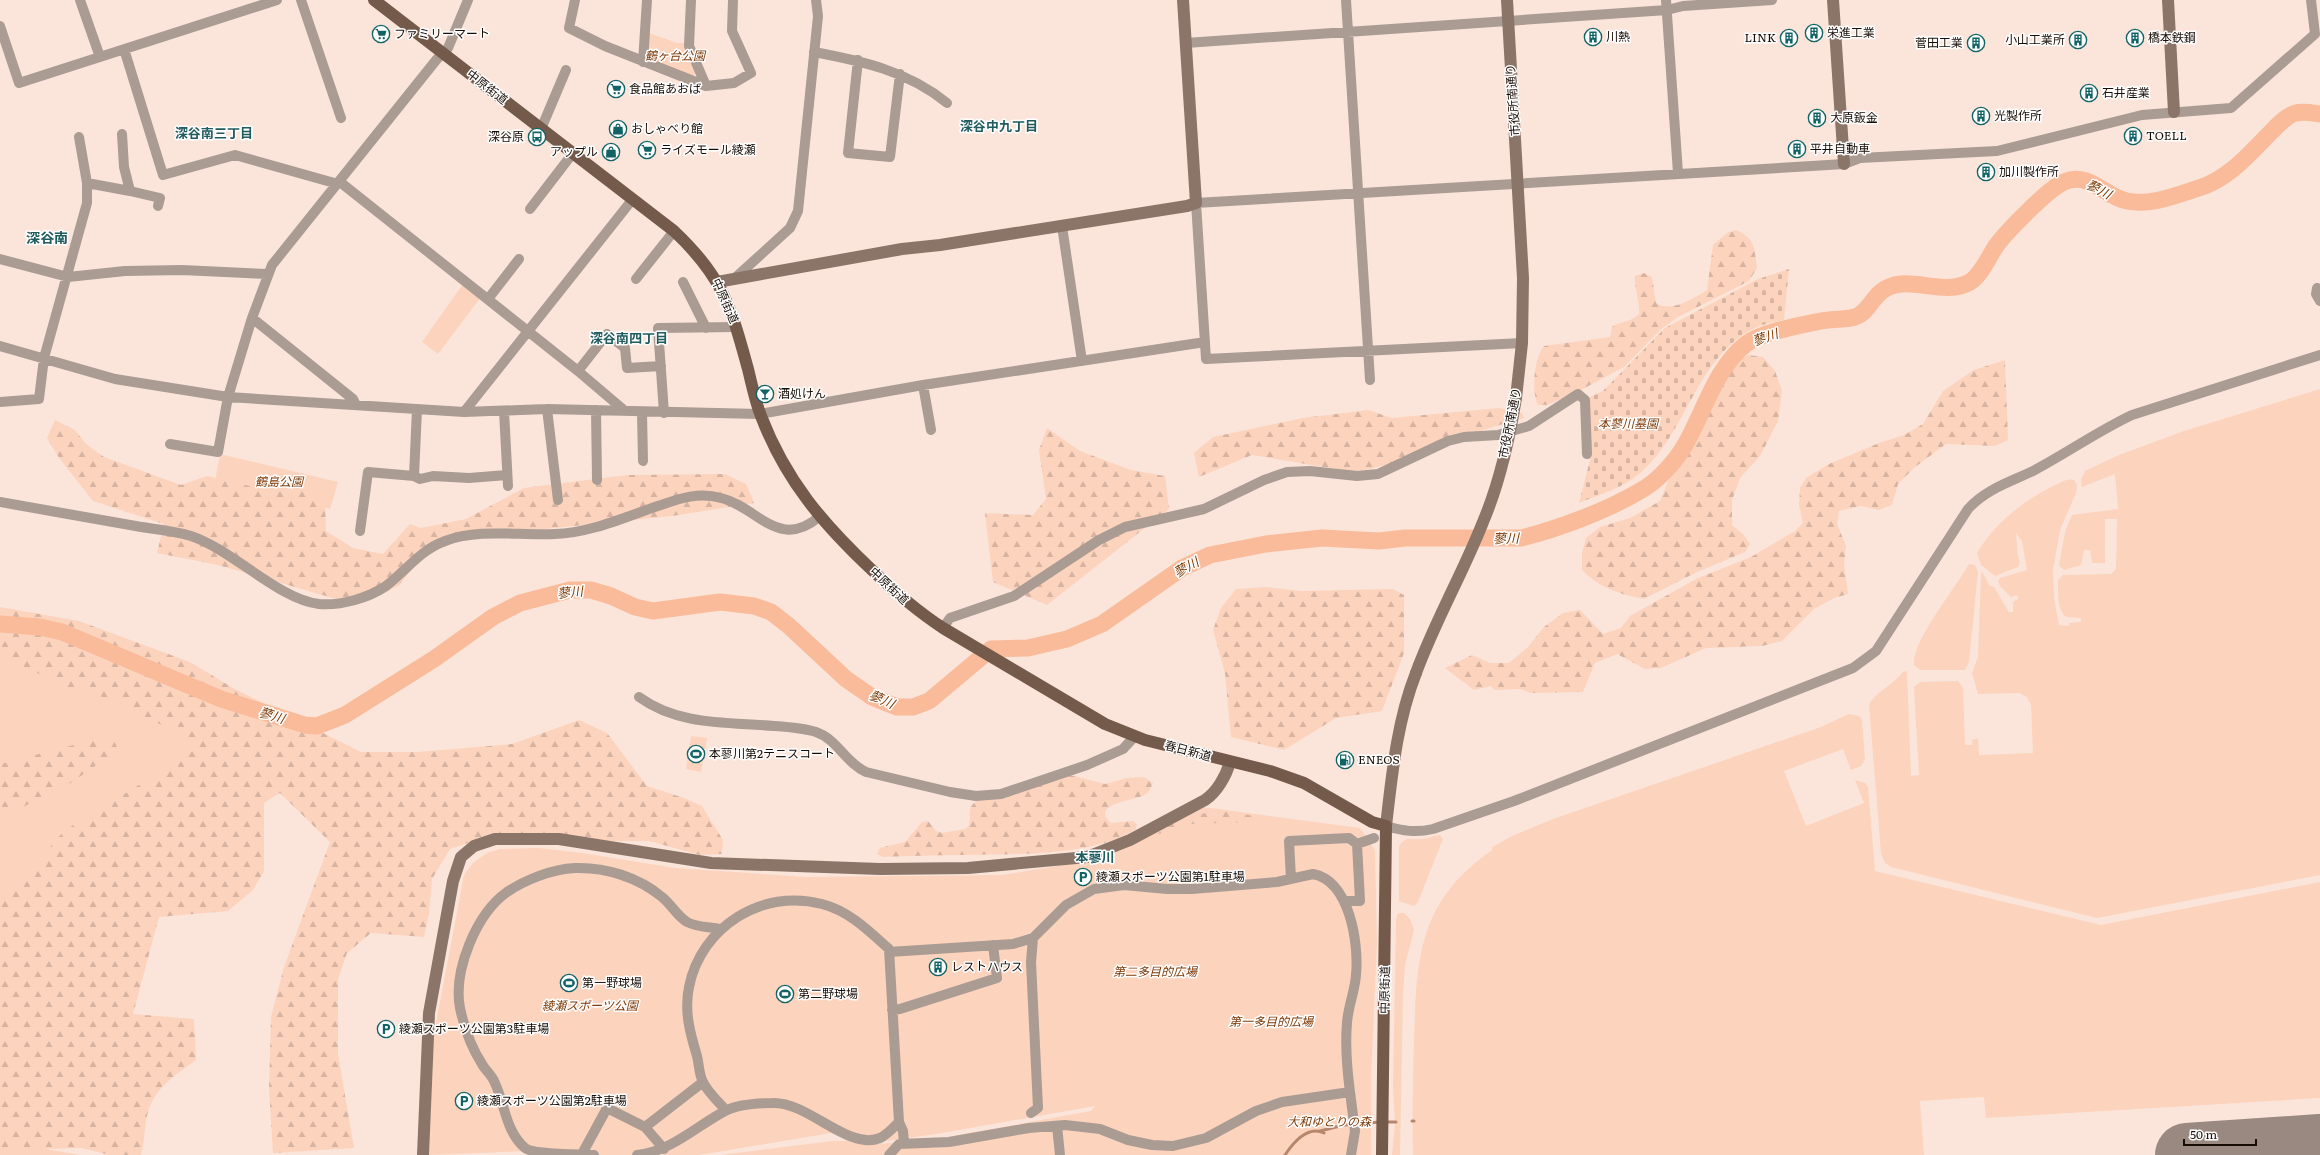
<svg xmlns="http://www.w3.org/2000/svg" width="2320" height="1155" viewBox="0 0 2320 1155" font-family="Literata,'Noto Sans JP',serif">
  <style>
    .green { fill: #fcd3bd }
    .forest { fill: url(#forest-firs) }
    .cemetery { fill: url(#cemetery-stones) }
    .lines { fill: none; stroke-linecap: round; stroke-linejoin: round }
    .stream { stroke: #b6876d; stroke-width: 3 }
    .river { stroke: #f9bb99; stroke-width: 17 }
    .runway { stroke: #9a8980; stroke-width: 64 }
    .street { stroke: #aa9b93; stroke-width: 10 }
    .secondary { stroke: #8b7569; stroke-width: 12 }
    .primary { stroke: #745a4b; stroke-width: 12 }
    .secondary-bridge { stroke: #8b7569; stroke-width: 12 }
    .labels { text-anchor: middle; stroke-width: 3; stroke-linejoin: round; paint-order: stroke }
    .poi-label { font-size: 12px; fill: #180d06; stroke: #fff; text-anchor: start }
    .park-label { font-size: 12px; font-style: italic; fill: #7d3906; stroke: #fff }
    .street-label { font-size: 12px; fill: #180d06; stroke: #fff }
    .neighbourhood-label { font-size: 13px; font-weight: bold; fill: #205b5e; stroke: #fff }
    .water-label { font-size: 13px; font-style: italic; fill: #793601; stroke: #fff }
    .quarter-label { font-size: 14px; font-weight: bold; fill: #205b5e; stroke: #fff }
  </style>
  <defs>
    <pattern id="forest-firs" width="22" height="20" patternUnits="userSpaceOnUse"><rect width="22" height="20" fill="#fcd3bd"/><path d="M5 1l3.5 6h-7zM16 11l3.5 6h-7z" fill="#d7b4a1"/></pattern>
    <pattern id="cemetery-stones" width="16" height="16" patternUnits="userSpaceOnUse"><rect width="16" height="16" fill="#fcd3bd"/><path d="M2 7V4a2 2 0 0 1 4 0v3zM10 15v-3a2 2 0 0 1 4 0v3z" fill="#d7b4a1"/></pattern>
  </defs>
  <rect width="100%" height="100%" fill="#fbe5da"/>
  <path class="green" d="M649 33 677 43H686L696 73 692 77 650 60 647 55Z
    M463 284 481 297 438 354 422 342Z
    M2320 389V875L2097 918 1891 867 1885 863 1881 853 1869 705C1872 695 1895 683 1903 672L1907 671 1911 776 1919 775 1914 687 1920 682 1958 681 1963 688 1965 745H1972V740L1978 738 1979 755 2033 753 2031 705 2027 697 2019 693 1978 694 1972 673 1978 657 1981 574 1982 572 1990 586 1994 587 2009 612H2013V602L2018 599 2017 595 2011 597 2000 586 1998 581 2000 578 2027 570 2022 541 2016 533 2018 557 2020 561 2018 567 1995 576 1981 565 1977 553C1995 523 2021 503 2051 487 2059 484 2066 478 2074 480L2077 485 2076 493 2060 530 2053 570 2054 598 2059 625 2069 626V623L2081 622V618L2066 617C2057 610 2058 591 2058 580L2063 575 2111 574 2116 569 2117 519H2105V563H2092L2090 550H2084L2081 565 2064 570 2059 565 2065 532 2072 515 2118 509 2115 474 2082 487 2081 480 2085 471 2119 455 2184 431Z
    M220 454 338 482 330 509 215 481Z
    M1969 564 1975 565 1978 572 1969 662 1965 670H1920L1914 665C1911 642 1957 586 1969 564Z
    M0 633 249 721 0 1036Z
    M1849 714 1859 716 1862 720 1865 760 1861 766 1851 770 1843 749 1784 771 1806 826 1864 803 1855 780 1865 783 1868 787 1875 871 2101 925 2320 882V1098L1986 1118 1984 1097 1920 1101 1924 1155H1413C1412 1116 1413 1078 1414 1040 1417 957 1418 902 1492 850V847L1512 836 1553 819 1821 727Z
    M691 736 707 738 701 772 686 769Z
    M1203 807 1360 828 1375 850 1377 942 1371 1078V1155H720L832 1141H849L868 1145 941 1138 1091 1111 1095 1106 936 1134 866 1144 831 1133 699 1155H541L525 1151 429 1155 434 1034 464 875 473 863 487 853 500 849 539 848 582 853 675 868 806 877 1002 875 1088 861 1109 855Z
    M1440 835 1443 839 1418 902 1414 906 1399 901V846C1406 835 1413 840 1424 839 1430 838 1435 835 1440 835Z
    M1399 913H1404L1410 919 1414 930 1405 965 1403 994 1400 1155H1392L1395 1124 1393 1087 1396 921 1397 915Z
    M0 1141 80 1155H0Z"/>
  <path class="forest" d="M1736 230C1756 239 1754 248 1757 268L1749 281 1678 317 1661 329 1624 367 1579 391 1547 405H1538C1531 391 1534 358 1544 346L1610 337 1612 327C1622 320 1628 324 1639 314 1640 301 1634 289 1635 276L1644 273 1652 277 1656 303C1672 313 1692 299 1707 290L1713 245 1727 233Z
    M1748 355 1763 357 1775 371 1782 391 1778 421 1760 456 1740 478 1732 500V525L1743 534 1750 544 1745 552 1695 573 1644 599C1619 594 1600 588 1582 570V553L1586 538 1600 527 1630 518 1660 501 1685 441 1716 386 1734 363Z
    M2005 360 2008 440 1995 446 1946 444 1915 467 1898 484 1892 505 1879 510 1861 506 1839 511 1837 524 1846 546 1844 564 1848 594 1834 598 1814 609 1782 641 1762 646 1706 648 1661 668 1645 669 1617 654 1595 663 1583 692 1530 693 1521 689 1495 690 1491 686 1474 690 1445 668 1472 655 1490 663H1509L1528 647 1544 627 1563 613 1580 610 1603 634 1621 628 1630 616 1696 579 1751 557 1795 531 1803 523 1799 505 1800 488 1806 478 1829 464 1879 443 1904 435 1923 424 1943 391 1974 370Z
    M1499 408 1522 413 1524 418 1469 434 1389 464 1370 469 1353 472 1252 455 1199 477 1194 453 1213 437 1303 418 1368 410 1392 418Z
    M55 420 75 430 86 444 104 457 181 485 207 476 254 487C280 474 301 490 325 501L326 531 353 548 383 554 410 524 421 528 466 519 524 488 627 475 725 474 746 484 754 503 672 516 467 537 423 556 398 586 369 601H343L218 565 157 553 164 524 93 501 59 458 47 438Z
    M1047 428 1080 451 1131 470 1165 476 1169 509 1047 605 993 582 985 513 1033 515 1046 499 1039 450Z
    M1265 587 1301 591 1393 589 1404 595V653L1382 711 1336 718 1284 750 1231 737 1225 673 1213 630 1221 608 1236 589Z
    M0 607 79 621 190 662 233 688 361 752H418L512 744 579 720 607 733 647 786 684 798 702 806 723 840 722 854 700 855 649 841 471 842 450 849 432 879 429 914 424 937 371 933 347 953 338 979V1054L354 1148 273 1153 269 1089 271 1017 284 967 330 842 280 793 264 803V871L253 890 228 911 159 917 133 1014 194 1019 196 1060C176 1075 156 1086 148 1112 144 1126 145 1141 141 1155H109L82 1148 0 1150V893L43 859 54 841 67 829 178 761 188 747 177 733 113 700 65 686 12 661H0Z
    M97 739 114 741 117 747 114 753 62 789 41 797 0 820V764Z
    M1052 774 1074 776 1105 784 1127 778 1144 777 1153 783C1151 787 1149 792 1146 794 1137 801 1088 803 1111 823L1133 821 1137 824 1136 829C1094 857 1011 854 962 855 935 855 909 856 882 857L877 854 880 848 905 842 922 822 928 821 936 831 942 833 965 829C974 824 966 811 973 804 987 789 1032 781 1052 774Z
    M1221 811 1255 816 1260 819 1257 822 1187 824 1173 831 1158 834 1157 830C1181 818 1194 814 1221 811Z"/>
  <path class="cemetery" d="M1789 269 1784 320C1774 322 1763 324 1755 328 1696 356 1687 434 1639 474 1623 488 1598 495 1579 503L1591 456 1586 399 1603 391 1665 328 1758 279Z"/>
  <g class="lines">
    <path class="stream" d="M1412 1121H1414
      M1385 1122H1396
      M1320 1131 1344 1125 1380 1122
      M1285 1155C1293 1143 1307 1125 1324 1133"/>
    <path class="river" d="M0 624 40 627 62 632 221 699 305 725 317 726 345 715 434 659 493 617 520 603 570 590H591L611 596 635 607 653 611 720 602 754 606 771 612 789 626 846 679 872 697 897 707H913L929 701 991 649 1028 648 1067 639 1102 624 1182 568 1210 555 1266 544 1322 538 1379 541 1405 538H1521C1558 529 1608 510 1640 491 1657 482 1675 462 1685 445 1703 414 1716 367 1746 344 1761 332 1801 325 1821 321 1832 319 1844 320 1855 317 1873 311 1872 287 1901 284 1923 282 1949 294 1970 282 1982 274 1988 258 1996 246 2006 232 2049 188 2064 182 2089 171 2105 197 2127 201 2151 206 2177 195 2199 188 2229 179 2251 152 2272 131 2278 125 2287 115 2296 113 2303 111 2313 113 2320 114"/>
    <path class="runway" d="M2187 1155 2320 1146"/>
    <path class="street" d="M80 0 100 57
      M301 0 341 118
      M575 0 569 28 605 46 706 86 734 83 751 73 732 31 733 0
      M691 0 689 46 706 86
      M1346 0 1370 380
      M1666 0 1678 173
      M0 26 19 83 277 0
      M1186 43 1667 10 1683 6 1772 0
      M124 49 163 175 235 155 338 184
      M814 52C862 61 908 71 947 103
      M858 60 848 153 890 157 900 74
      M643 62 647 0
      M541 129 566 70
      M122 134 124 167 130 191 160 198 158 206
      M340 182 578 371 625 411
      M87 183 130 191
      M530 209 573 153
      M1062 226 1082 361
      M0 259 68 277 125 271 182 270 267 274
      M735 278 790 228 798 211 818 16 816 0
      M636 279 674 231
      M683 282 706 328
      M2317 288 2316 294 2320 301
      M488 299 519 259
      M252 318 353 399 356 405
      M1522 343 1206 359 1196 203 1828 165 1844 164 1860 158 1997 151 2142 115 2231 108 2315 34 2311 0
      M0 346 115 379 228 397 464 412 547 409 760 414 923 385 1205 342
      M578 371 607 334 625 348 627 368 661 366
      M923 385 931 430
      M0 402 39 399 44 358 87 203V183L79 137
      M547 409 558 500
      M596 410 597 480
      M504 411 508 486
      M464 412 632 200
      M642 412 643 461
      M664 413 658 328 736 327
      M170 444 218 452 228 397 252 318 272 265 437 59 448 48 468 0
      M414 476 420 479 433 476 469 478 507 475
      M0 502C43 510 87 517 130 525 150 529 172 530 191 536 233 550 278 599 319 604 341 606 368 598 386 586 406 571 420 550 445 541 480 528 519 536 555 534 591 533 627 516 661 505 681 498 699 492 721 498 758 507 778 551 819 517
      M360 531 368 472 414 476 417 409
      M943 628 950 618 1014 596 1099 540 1125 527 1204 509 1264 480 1287 472 1310 471 1357 476 1378 474 1448 441 1464 437 1498 435 1529 426 1578 394 1585 400 1587 454
      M639 697C679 726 728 722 774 726 788 727 803 728 816 732 837 739 846 763 866 772L950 792 976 796 1001 794 1087 765 1123 749 1135 736
      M1386 826C1403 831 1416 833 1433 829L1514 801 1853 668 1876 651 1968 509C1986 489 2010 482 2033 471 2067 453 2098 431 2132 415L2320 355
      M1357 844 1374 838
      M1291 879 1289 841 1349 838 1357 844 1360 901H1344
      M889 952 1013 944 1033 938 1066 905 1094 889 1124 885 1167 889H1192L1277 882 1313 874C1350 881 1359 944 1356 975 1355 991 1348 1006 1347 1023 1345 1046 1347 1069 1350 1092
      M892 1010 900 1009 997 978 993 945
      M1031 1113 1038 1108 1031 962 1033 938
      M899 1122 903 1131 904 1143
      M1057 1126 1060 1155
      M645 1127 703 1082
      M582 1154 607 1108 645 1127 664 1149
      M594 1155C581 1154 533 1155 525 1148 505 1131 505 1103 494 1081 491 1074 485 1070 482 1064 471 1047 464 1027 460 1008 453 971 476 914 507 892 525 880 552 869 575 868 605 867 638 877 662 897 671 904 677 916 687 922 696 927 710 927 720 929
      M637 1155C672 1151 695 1127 725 1111 738 1104 759 1103 773 1103 809 1102 848 1151 880 1138 887 1135 894 1127 899 1122L889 949C868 930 849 911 822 904 762 888 701 927 689 987 684 1011 690 1033 697 1056 699 1064 699 1075 703 1082 708 1092 718 1102 726 1110
      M889 1155 899 1144 949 1142 1029 1128 1065 1125 1100 1129 1128 1140 1152 1145 1173 1146 1206 1138 1256 1111 1282 1102 1350 1092 1355 1131 1351 1155"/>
    <path class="secondary" d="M1507 0 1523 278 1522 343 1516 398
      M1833 0 1844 164
      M2168 0 2174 112
      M717 282 902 249 940 245 1187 206 1196 203 1183 0
      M1386 826C1392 774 1397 721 1416 673
      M423 1155 429 1013 453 881 461 857 474 846 495 839H559L711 863 880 869 968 868 1087 857 1130 840 1205 800C1217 792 1226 776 1230 762"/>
    <path class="primary" d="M374 0 674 231C723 277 731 307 748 369 752 385 755 401 761 416 786 481 823 524 873 571 895 592 917 611 943 628L1105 724 1145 740 1270 771 1304 783 1372 822 1386 826 1382 1155"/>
    <path class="secondary-bridge" d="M1416 673C1435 621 1463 573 1483 522 1500 482 1509 441 1516 398"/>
  </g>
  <defs>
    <symbol id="building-ring" viewBox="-11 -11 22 22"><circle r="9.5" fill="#fff" stroke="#126366" stroke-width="1.5"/><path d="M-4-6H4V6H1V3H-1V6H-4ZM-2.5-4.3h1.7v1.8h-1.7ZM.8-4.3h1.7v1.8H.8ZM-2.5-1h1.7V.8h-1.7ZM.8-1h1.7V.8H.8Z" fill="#126366"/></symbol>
    <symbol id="supermarket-ring" viewBox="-11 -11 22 22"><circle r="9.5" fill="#fff" stroke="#126366" stroke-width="1.5"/><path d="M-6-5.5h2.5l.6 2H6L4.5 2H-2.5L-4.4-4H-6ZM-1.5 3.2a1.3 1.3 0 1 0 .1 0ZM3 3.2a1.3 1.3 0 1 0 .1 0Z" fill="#126366"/></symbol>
    <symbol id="shop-ring" viewBox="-11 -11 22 22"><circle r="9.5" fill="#fff" stroke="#126366" stroke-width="1.5"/><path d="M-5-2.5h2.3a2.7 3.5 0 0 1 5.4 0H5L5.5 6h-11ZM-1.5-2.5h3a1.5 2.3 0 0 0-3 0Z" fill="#126366"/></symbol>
    <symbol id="bus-ring" viewBox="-11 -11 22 22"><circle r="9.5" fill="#fff" stroke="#126366" stroke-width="1.5"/><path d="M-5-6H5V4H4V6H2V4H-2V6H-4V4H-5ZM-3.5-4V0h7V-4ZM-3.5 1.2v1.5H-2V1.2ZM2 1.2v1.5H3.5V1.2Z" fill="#126366"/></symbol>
    <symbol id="bar-ring" viewBox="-11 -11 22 22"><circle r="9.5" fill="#fff" stroke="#126366" stroke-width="1.5"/><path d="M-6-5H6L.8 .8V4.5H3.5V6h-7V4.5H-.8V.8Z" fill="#126366"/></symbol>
    <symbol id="stadium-ring" viewBox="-11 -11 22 22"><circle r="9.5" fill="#fff" stroke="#126366" stroke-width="1.5"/><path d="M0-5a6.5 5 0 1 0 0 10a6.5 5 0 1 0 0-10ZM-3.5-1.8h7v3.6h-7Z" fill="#126366"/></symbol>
    <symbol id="fuel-ring" viewBox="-11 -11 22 22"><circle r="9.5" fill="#fff" stroke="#126366" stroke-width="1.5"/><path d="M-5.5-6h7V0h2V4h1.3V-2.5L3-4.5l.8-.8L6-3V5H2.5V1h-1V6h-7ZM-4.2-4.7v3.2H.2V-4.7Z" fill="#126366"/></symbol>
    <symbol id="parking-ring" viewBox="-11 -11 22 22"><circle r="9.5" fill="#fff" stroke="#126366" stroke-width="1.5"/><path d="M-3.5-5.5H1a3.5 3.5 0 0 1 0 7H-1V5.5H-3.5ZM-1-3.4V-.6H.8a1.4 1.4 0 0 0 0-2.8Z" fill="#126366"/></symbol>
  </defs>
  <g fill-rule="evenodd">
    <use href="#building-ring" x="1804" y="23" width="20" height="20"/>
    <use href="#supermarket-ring" x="371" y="24" width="20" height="20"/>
    <use href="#building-ring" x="1583" y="27" width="20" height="20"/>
    <use href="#building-ring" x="1779" y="28" width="20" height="20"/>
    <use href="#building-ring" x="2125" y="28" width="20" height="20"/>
    <use href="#building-ring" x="2068" y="30" width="20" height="20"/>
    <use href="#building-ring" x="1966" y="33" width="20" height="20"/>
    <use href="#supermarket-ring" x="606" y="79" width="20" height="20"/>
    <use href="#building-ring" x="2079" y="83" width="20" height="20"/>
    <use href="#building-ring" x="1971" y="106" width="20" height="20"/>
    <use href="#building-ring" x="1807" y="108" width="20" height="20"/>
    <use href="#shop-ring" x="608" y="119" width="20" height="20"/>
    <use href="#building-ring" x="2123" y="126" width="20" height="20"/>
    <use href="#bus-ring" x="527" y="127" width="20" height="20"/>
    <use href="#building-ring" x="1787" y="139" width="20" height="20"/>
    <use href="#supermarket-ring" x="637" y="140" width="20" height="20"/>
    <use href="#shop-ring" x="601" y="142" width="20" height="20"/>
    <use href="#building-ring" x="1976" y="162" width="20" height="20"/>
    <use href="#bar-ring" x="755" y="384" width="20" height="20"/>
    <use href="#stadium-ring" x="686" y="744" width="20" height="20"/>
    <use href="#fuel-ring" x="1335" y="750" width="20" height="20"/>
    <use href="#parking-ring" x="1073" y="867" width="20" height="20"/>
    <use href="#building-ring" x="928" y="957" width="20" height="20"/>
    <use href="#stadium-ring" x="559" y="973" width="20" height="20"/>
    <use href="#stadium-ring" x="775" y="984" width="20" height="20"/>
    <use href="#parking-ring" x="376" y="1019" width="20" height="20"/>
    <use href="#parking-ring" x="454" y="1091" width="20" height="20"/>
  </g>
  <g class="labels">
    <g class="poi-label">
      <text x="1827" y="37">栄進工業</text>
      <text x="394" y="38">ファミリーマート</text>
      <text x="1606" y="41">川熱</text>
      <text x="1776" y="42" text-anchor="end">LINK</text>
      <text x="2148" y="42">橋本鉄鋼</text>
      <text x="2065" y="44" text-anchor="end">小山工業所</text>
      <text x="1963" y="47" text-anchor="end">菅田工業</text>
      <text x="629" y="93">食品館あおば</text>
      <text x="2102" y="97">石井産業</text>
      <text x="1994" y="120">光製作所</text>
      <text x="1830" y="122">大原鈑金</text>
      <text x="631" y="133">おしゃべり館</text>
      <text x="2146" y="140">TOELL</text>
      <text x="524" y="141" text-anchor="end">深谷原</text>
      <text x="1810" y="153">平井自動車</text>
      <text x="660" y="154">ライズモール綾瀬</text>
      <text x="598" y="156" text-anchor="end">アップル</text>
      <text x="1999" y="176">加川製作所</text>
      <text x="778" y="398">酒処けん</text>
      <text x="709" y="758">本蓼川第2テニスコート</text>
      <text x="1358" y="764">ENEOS</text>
      <text x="1096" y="881">綾瀬スポーツ公園第1駐車場</text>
      <text x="951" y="971">レストハウス</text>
      <text x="582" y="987">第一野球場</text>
      <text x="798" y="998">第二野球場</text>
      <text x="399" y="1033">綾瀬スポーツ公園第3駐車場</text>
      <text x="477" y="1105">綾瀬スポーツ公園第2駐車場</text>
    </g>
    <g class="park-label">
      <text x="675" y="60">鶴ヶ台公園</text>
      <text x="1628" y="428">本蓼川墓園</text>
      <text x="279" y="486">鶴島公園</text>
      <text x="1155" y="976">第二多目的広場</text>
      <text x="590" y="1010">綾瀬スポーツ公園</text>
      <text x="1271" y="1026">第一多目的広場</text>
      <text x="1329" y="1126">大和ゆとりの森</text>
    </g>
    <g class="street-label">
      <text transform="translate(487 87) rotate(38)" y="4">中原街道</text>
      <text transform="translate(1513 100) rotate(-94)" y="4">市役所南通り</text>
      <text transform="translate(725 301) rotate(66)" y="4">中原街道</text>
      <text transform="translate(1510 423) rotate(-79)" y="4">市役所南通り</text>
      <text transform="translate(889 586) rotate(43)" y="4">中原街道</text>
      <text transform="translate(1188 751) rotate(15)" y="4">春日新道</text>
      <text transform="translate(1385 990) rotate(-89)" y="4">中原街道</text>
    </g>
    <g class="neighbourhood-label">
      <text x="999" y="131">深谷中九丁目</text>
      <text x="214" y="138">深谷南三丁目</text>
      <text x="629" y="343">深谷南四丁目</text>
      <text x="1095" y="862">本蓼川</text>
    </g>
    <g class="water-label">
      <text transform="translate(2099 189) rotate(27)" y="5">蓼川</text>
      <text transform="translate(1765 337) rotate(-19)" y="5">蓼川</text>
      <text transform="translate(1506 538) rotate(-1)" y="5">蓼川</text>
      <text transform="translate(1186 567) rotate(-29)" y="5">蓼川</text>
      <text transform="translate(570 592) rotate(-6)" y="5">蓼川</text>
      <text transform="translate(882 699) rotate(24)" y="5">蓼川</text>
      <text transform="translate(272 715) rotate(17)" y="5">蓼川</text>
    </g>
    <g class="quarter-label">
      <text x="47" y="243">深谷南</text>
    </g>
  </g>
  <path d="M2184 1139v6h72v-6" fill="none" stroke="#180d06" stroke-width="2"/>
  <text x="2190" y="1139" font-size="12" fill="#180d06" stroke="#ffffff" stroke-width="3" paint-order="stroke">50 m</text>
</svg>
